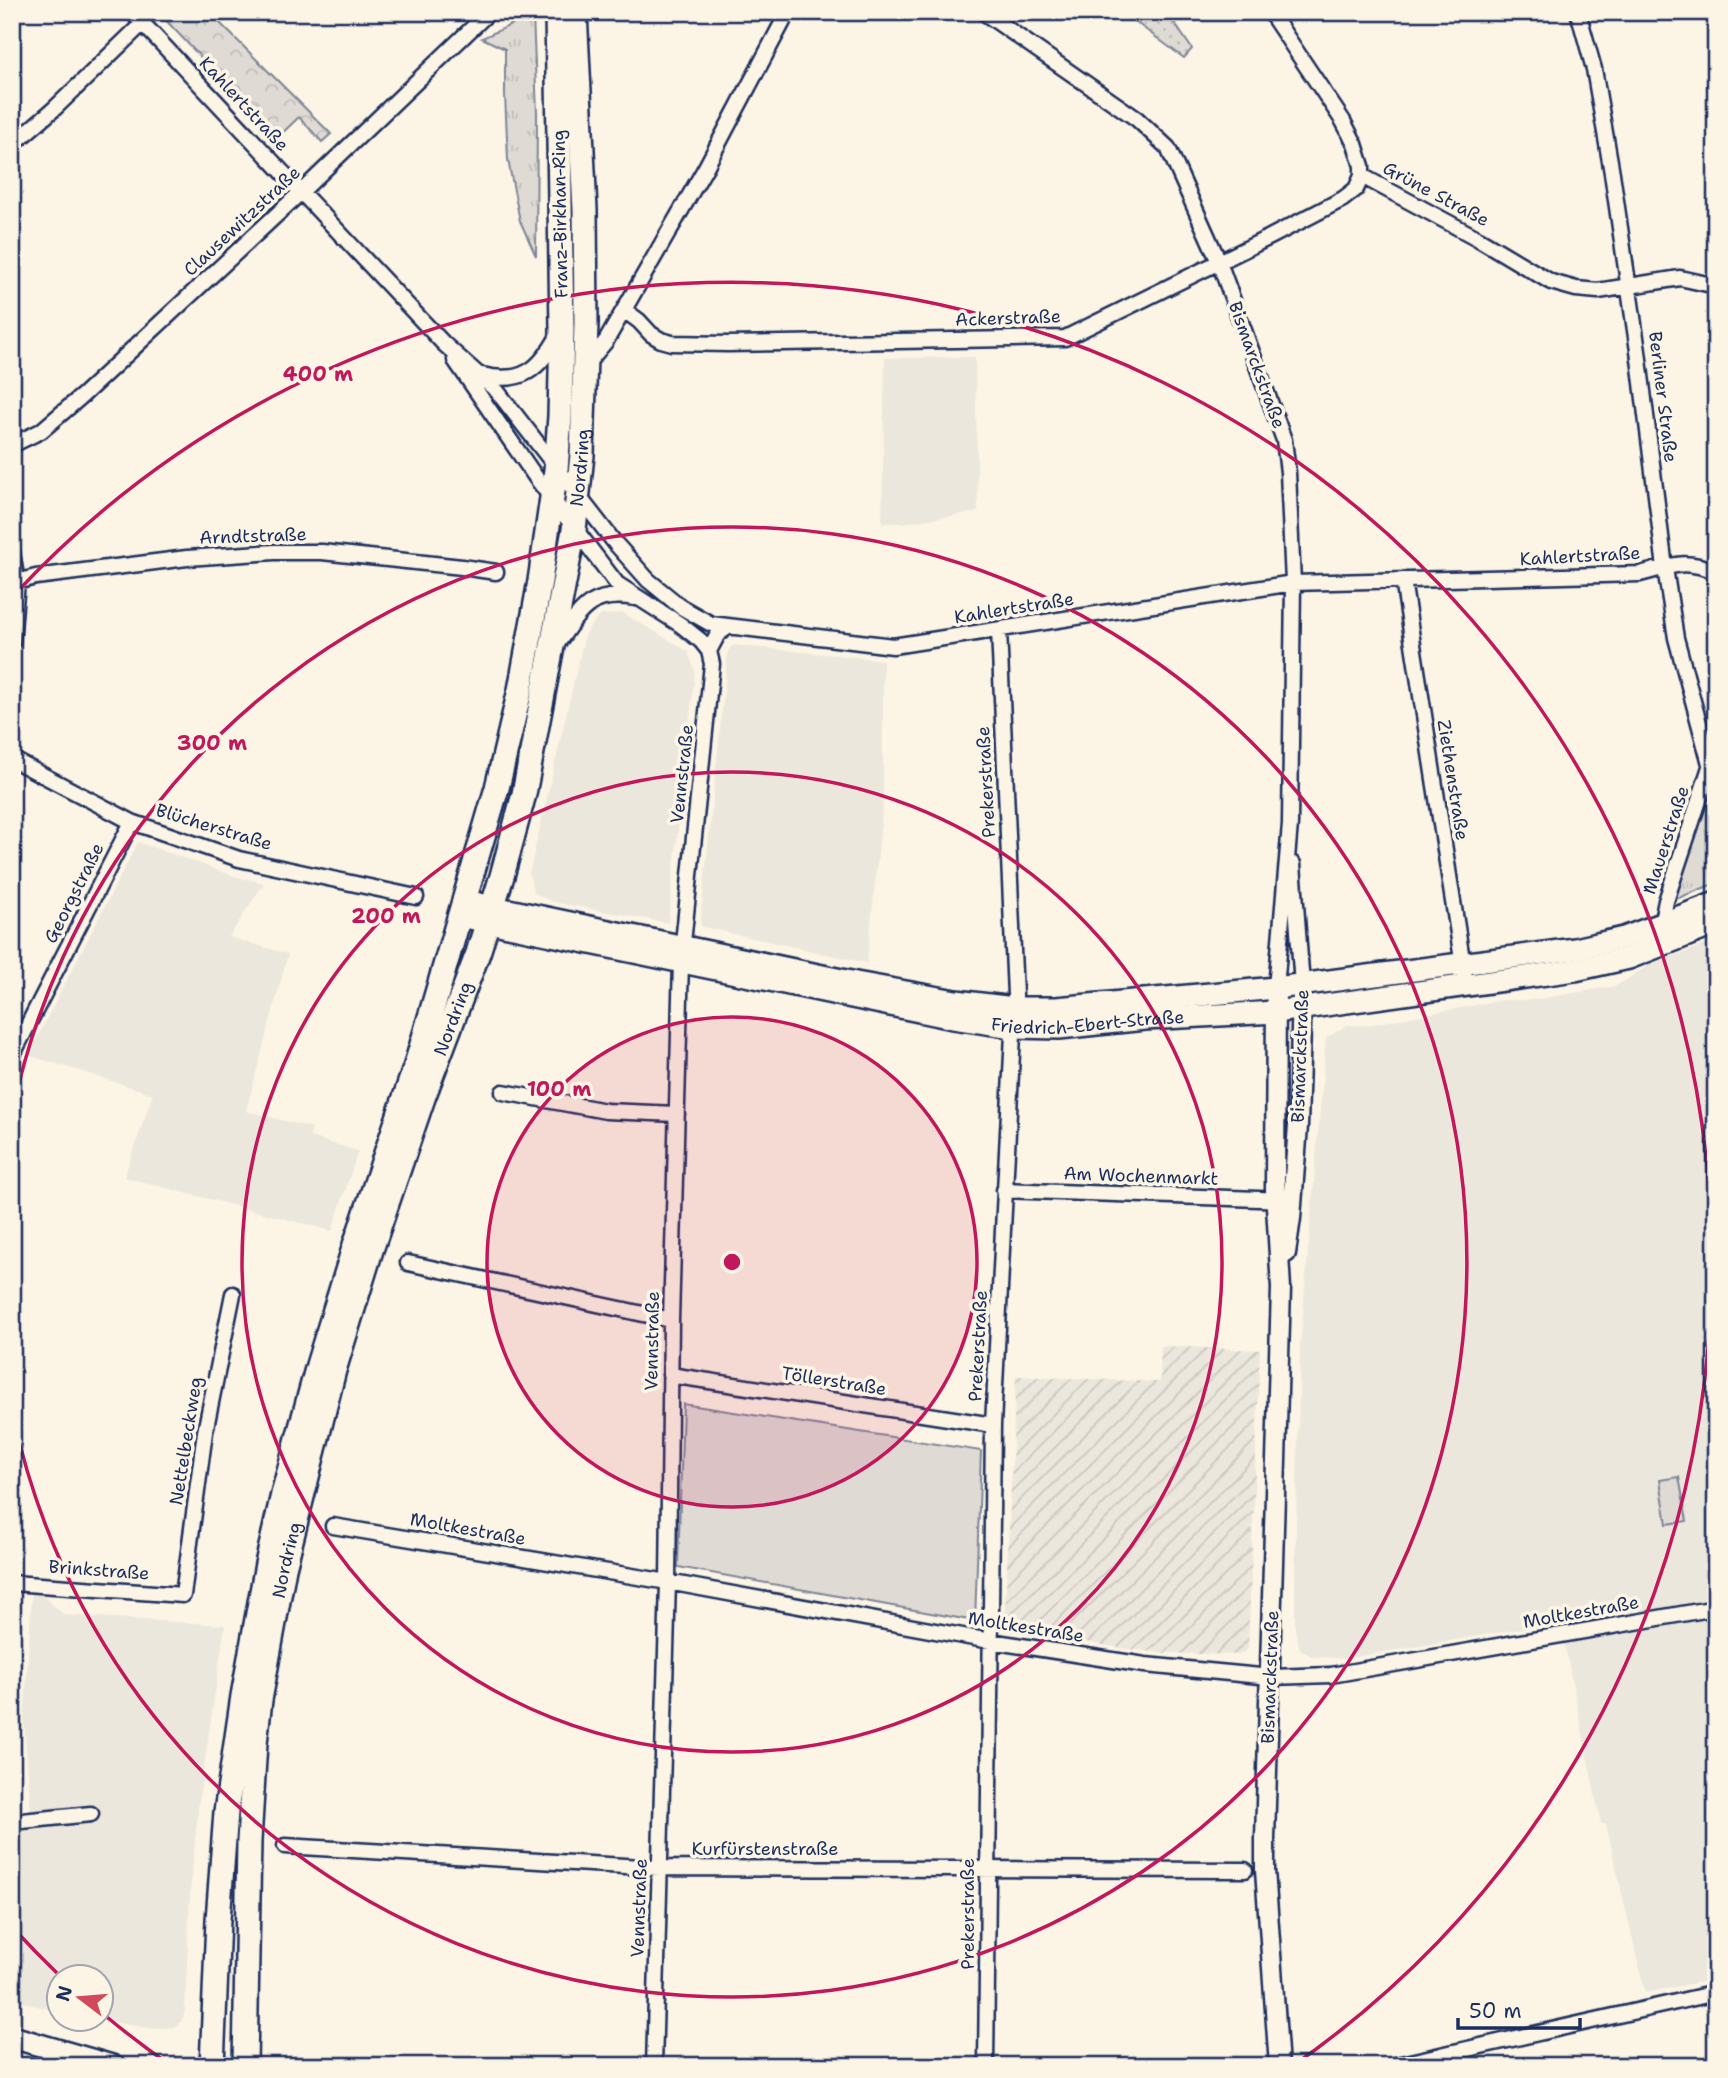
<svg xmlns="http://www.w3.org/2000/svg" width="1728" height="2078" viewBox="0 0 1728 2078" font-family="'Shantell Sans',sans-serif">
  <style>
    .built { fill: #ece7dc }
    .industrial { fill: url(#industrial-furrows) }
    .grass { fill: url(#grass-tufts); stroke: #7d8599; stroke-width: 2 }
    .forest { fill: url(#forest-crowns); stroke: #7d8599; stroke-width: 2 }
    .park { fill: url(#park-dots); stroke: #7d8599; stroke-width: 2 }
    .garden { fill: #dfdbd4; stroke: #7d8599; stroke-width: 2 }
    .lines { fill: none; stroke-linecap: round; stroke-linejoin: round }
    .minor-casing { stroke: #1b2f5e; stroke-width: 19 }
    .tertiary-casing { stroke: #1b2f5e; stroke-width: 23 }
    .secondary-casing { stroke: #1b2f5e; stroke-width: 26 }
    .primary-casing { stroke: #1b2f5e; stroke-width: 28 }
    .minor { stroke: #fcf5e5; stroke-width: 14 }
    .tertiary { stroke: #fcf5e5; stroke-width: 18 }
    .secondary { stroke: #fcf5e5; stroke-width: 21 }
    .primary { stroke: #fcf5e5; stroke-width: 23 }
    .ring { fill: none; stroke: #c2185b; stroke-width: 3.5 }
    .labels { text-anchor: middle; stroke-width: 7; stroke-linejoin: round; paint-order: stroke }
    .street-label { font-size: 18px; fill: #1b2f5e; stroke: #fcf5e5 }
    .centre { fill: #c2185b; stroke: #fcf5e5; stroke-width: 3.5 }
    .ring-label { font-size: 21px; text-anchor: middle; font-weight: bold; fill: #c2185b; stroke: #fcf5e5; stroke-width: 7; stroke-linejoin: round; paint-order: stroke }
  </style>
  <defs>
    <pattern id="industrial-furrows" width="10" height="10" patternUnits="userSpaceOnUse" patternTransform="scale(1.75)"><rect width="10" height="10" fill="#ece7dc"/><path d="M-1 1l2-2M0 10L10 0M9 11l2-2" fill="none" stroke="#cac6bf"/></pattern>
    <pattern id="grass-tufts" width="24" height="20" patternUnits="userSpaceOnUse" patternTransform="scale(1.75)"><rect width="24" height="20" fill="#dfdbd4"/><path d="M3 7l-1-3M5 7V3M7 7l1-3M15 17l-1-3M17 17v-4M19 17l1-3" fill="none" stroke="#bfbcb8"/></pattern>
    <pattern id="forest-crowns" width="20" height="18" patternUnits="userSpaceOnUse" patternTransform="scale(1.75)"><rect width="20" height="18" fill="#dfdbd4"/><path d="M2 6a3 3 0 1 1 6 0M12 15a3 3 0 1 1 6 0" fill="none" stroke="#bfbcb8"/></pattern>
    <pattern id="park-dots" width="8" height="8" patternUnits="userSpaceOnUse" patternTransform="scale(1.75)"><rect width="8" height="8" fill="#dfdbd4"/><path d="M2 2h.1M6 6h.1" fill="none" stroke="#bfbcb8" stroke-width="1.8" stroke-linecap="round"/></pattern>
  </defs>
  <rect width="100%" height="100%" fill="#fcf5e5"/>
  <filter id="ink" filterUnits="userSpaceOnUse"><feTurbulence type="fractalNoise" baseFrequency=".0143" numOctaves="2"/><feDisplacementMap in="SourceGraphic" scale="14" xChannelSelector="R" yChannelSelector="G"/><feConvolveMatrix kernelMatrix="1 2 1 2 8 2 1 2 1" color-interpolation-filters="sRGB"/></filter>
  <g filter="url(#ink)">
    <path class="built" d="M975 357 978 512 903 523H882L885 358Z
      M623 613 688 651 695 671 668 923 553 902 534 893 529 874 585 634 597 618 603 615Z
      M733 645 883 660V803L867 963 703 927 700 924 728 651Z
      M138 842 237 877 264 883 229 937 288 954 246 1111 312 1128 310 1137 358 1151 332 1231 124 1177 153 1094 28 1055Z
      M1716 941V1979L1645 1993 1606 1824H1601L1560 1622 1344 1659 1311 1656 1300 1649 1295 1630V1575L1300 1348 1326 1038 1347 1025H1368L1503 1000H1532L1616 986 1651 964Z
      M32 1593H40L64 1615 225 1625 199 1800 190 1894 185 2012 181 2022 174 2027 154 2029 93 2019 102 2018V1976H60L59 2012 12 1999V1817L31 1815 24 1720Z"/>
    <path class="industrial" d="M1161 1346 1260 1350 1248 1649 1239 1655 1165 1653 1126 1649 1023 1631 1005 1612 1016 1376 1160 1382Z"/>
    <path class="grass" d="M533 15 537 113 536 256 520 221 508 160 505 95V49L482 38Z
      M1704 797 1716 822V883L1671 901Z"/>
    <path class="forest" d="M158 12H209L331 134 322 142 299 117 277 138Z"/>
    <path class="park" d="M1122 12H1167L1192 49 1184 58Z"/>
    <path class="garden" d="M683 1404 981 1451 975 1621 678 1567Z
      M1679 1477 1687 1521 1667 1524 1660 1480Z"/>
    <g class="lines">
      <defs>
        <path id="minor" d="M132 12 444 344 497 391 615 543 648 580 681 607 711 624 893 646 1293 583 1640 574C1672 566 1684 558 1716 572
          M983 12 1137 119 1168 148 1219 262 1284 440 1288 472 1293 583 1290 824 1276 988
          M1578 12 1594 69 1612 173 1638 351 1665 568 1676 638 1716 786
          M12 145 54 109 143 23
          M1362 176 1479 239 1551 282 1576 289 1598 291 1680 278 1716 286
          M624 310 639 321 651 334 661 340 672 343 728 344 1065 338 1270 237 1343 199 1356 189 1362 176V166L1355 144 1343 121 1270 12
          M455 360 537 479 617 584 681 625 701 641 709 651
          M585 366 606 341 706 167 788 12
          M482 375C522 385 540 369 558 336
          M12 445 41 431 83 395 300 193 489 12
          M12 552 17 582 12 642
          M1403 580 1466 985
          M12 583 36 577 187 558 274 552H322L462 567 496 572
          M557 644C580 611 590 590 635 598
          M12 759 132 822 239 859 416 897
          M1293 864 1302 985
          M1661 925 1666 901 1710 767
          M12 1056 132 822
          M503 1092 606 1111 677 1114
          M1004 1190 1286 1200
          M408 1263 671 1320
          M670 1375 993 1425
          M333 1526 668 1582 990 1641 1145 1665 1271 1677 1331 1675 1716 1608
          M12 1583 183 1595 205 1432 233 1294
          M12 1822 91 1814
          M285 1846 659 1868 1245 1870
          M654 2066 668 1582 671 1320 681 962 712 664 709 651 718 634 728 627
          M986 2066 993 1425 1015 995 999 630
          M1392 2066 1716 1993"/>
        <path id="tertiary" d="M1276 988 1275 1190 1281 1288 1265 1839V1870L1279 2066
          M1286 1253 1291 1218 1298 1126 1302 995"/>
        <g id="secondary">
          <path d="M465 901 856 983 956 1001 1014 1008H1056L1276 988 1575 949 1624 938 1716 903"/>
          <path id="s1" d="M460 916 953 1018 1013 1027 1059 1028 1145 1019 1276 1012 1575 970 1629 958 1716 924"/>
          <path d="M12 2037 112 2066"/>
        </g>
        <g id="primary">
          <path d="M212 2066 218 1920 226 1812 243 1696 267 1564 284 1490 318 1365 355 1245 416 1065 497 788 520 690 540 581 556 470 560 416 562 329 557 12"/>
          <path id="s2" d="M245 2066 249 1841 255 1743 260 1700 284 1568 334 1370 371 1250 423 1098 478 953 502 876 524 794 574 530 582 455 586 323 585 210 575 12"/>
        </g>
      </defs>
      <use href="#minor" class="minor-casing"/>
      <use href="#tertiary" class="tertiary-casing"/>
      <use href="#secondary" class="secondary-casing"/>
      <use href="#primary" class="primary-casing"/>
      <use href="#minor" class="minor"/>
      <use href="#tertiary" class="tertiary"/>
      <use href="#secondary" class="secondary"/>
      <use href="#primary" class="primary"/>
    </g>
  </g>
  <circle cx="732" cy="1262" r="245" fill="#c2185b" fill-opacity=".12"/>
  <g class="ring">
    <circle cx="732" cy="1262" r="245"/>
    <circle cx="732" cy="1262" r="490"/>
    <path d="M13 1109A735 735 0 1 1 13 1415"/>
    <path d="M170 2065A980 980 0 0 1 102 2013M57 1973A980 980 0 0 1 15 1930M15 594A980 980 0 1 1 1294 2065"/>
  </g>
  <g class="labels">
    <g class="street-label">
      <text transform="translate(244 104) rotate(47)" y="6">Kahlertstraße</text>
      <text transform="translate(1436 194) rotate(28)" y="6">Grüne Straße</text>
      <text transform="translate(560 214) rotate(-91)" y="6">Franz-Birkhan-Ring</text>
      <text transform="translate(242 221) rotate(-43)" y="6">Clausewitzstraße</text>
      <text transform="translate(1008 318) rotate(-2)" y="6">Ackerstraße</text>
      <text transform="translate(1257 365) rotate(70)" y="6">Bismarckstraße</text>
      <text transform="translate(1663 397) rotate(83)" y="6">Berliner Straße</text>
      <text dy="6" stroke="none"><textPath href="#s2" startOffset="1643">Nordring</textPath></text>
      <text transform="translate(253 536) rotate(-2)" y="6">Arndtstraße</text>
      <text transform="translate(1580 556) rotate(-3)" y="6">Kahlertstraße</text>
      <text transform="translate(1014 608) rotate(-9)" y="6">Kahlertstraße</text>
      <text transform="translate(682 774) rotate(-84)" y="6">Vennstraße</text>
      <text transform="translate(1453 780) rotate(81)" y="6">Ziethenstraße</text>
      <text transform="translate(986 782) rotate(-93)" y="6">Prekerstraße</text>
      <text transform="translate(214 827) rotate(17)" y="6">Blücherstraße</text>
      <text transform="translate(1666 840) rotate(-72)" y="6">Mauerstraße</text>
      <text transform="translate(74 893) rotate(-63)" y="6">Georgstraße</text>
      <text dy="6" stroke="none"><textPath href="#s2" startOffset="1076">Nordring</textPath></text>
      <text dy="6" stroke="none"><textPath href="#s1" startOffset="639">Friedrich-Ebert-Straße</textPath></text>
      <text transform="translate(1300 1056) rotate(-88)" y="6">Bismarckstraße</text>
      <text transform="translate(1141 1176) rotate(2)" y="6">Am Wochenmarkt</text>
      <text transform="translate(652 1341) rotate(-89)" y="6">Vennstraße</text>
      <text transform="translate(978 1346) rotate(-87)" y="6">Prekerstraße</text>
      <text transform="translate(834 1381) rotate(9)" y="6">Töllerstraße</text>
      <text transform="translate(186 1441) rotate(-81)" y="6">Nettelbeckweg</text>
      <text transform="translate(468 1529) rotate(10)" y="6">Moltkestraße</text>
      <text dy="6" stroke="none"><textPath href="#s2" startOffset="509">Nordring</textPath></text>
      <text transform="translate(99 1570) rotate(4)" y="6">Brinkstraße</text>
      <text transform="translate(1581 1612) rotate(-10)" y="6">Moltkestraße</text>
      <text transform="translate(1026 1627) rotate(9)" y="6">Moltkestraße</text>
      <text transform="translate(1270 1677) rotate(-88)" y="6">Bismarckstraße</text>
      <text x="765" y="1855">Kurfürstenstraße</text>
      <text transform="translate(639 1908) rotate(-88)" y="6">Vennstraße</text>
      <text transform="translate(968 1914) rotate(-90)" y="6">Prekerstraße</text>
    </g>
  </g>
  <circle cx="732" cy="1262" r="10" class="centre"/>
  <g class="ring-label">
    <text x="318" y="381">400 m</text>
    <text x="212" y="750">300 m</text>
    <text x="386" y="923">200 m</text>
    <text x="559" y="1096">100 m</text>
  </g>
  <rect width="1728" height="2078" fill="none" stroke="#fcf5e5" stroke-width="42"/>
  <rect x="21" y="21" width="1686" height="2036" fill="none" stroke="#1b2f5e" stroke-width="2.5" filter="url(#ink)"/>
  <g transform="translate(80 1998) rotate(286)"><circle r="33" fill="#fcf5e5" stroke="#a2a6af" stroke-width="2"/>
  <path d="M0-5L12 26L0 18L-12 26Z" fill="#d1495b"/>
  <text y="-10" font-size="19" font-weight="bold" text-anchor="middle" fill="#1b2f5e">N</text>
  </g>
  <path d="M1458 2018v10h122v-10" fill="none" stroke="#1b2f5e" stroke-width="3.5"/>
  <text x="1469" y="2018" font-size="21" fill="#1b2f5e" stroke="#fcf5e5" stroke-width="5" paint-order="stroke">50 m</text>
</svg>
